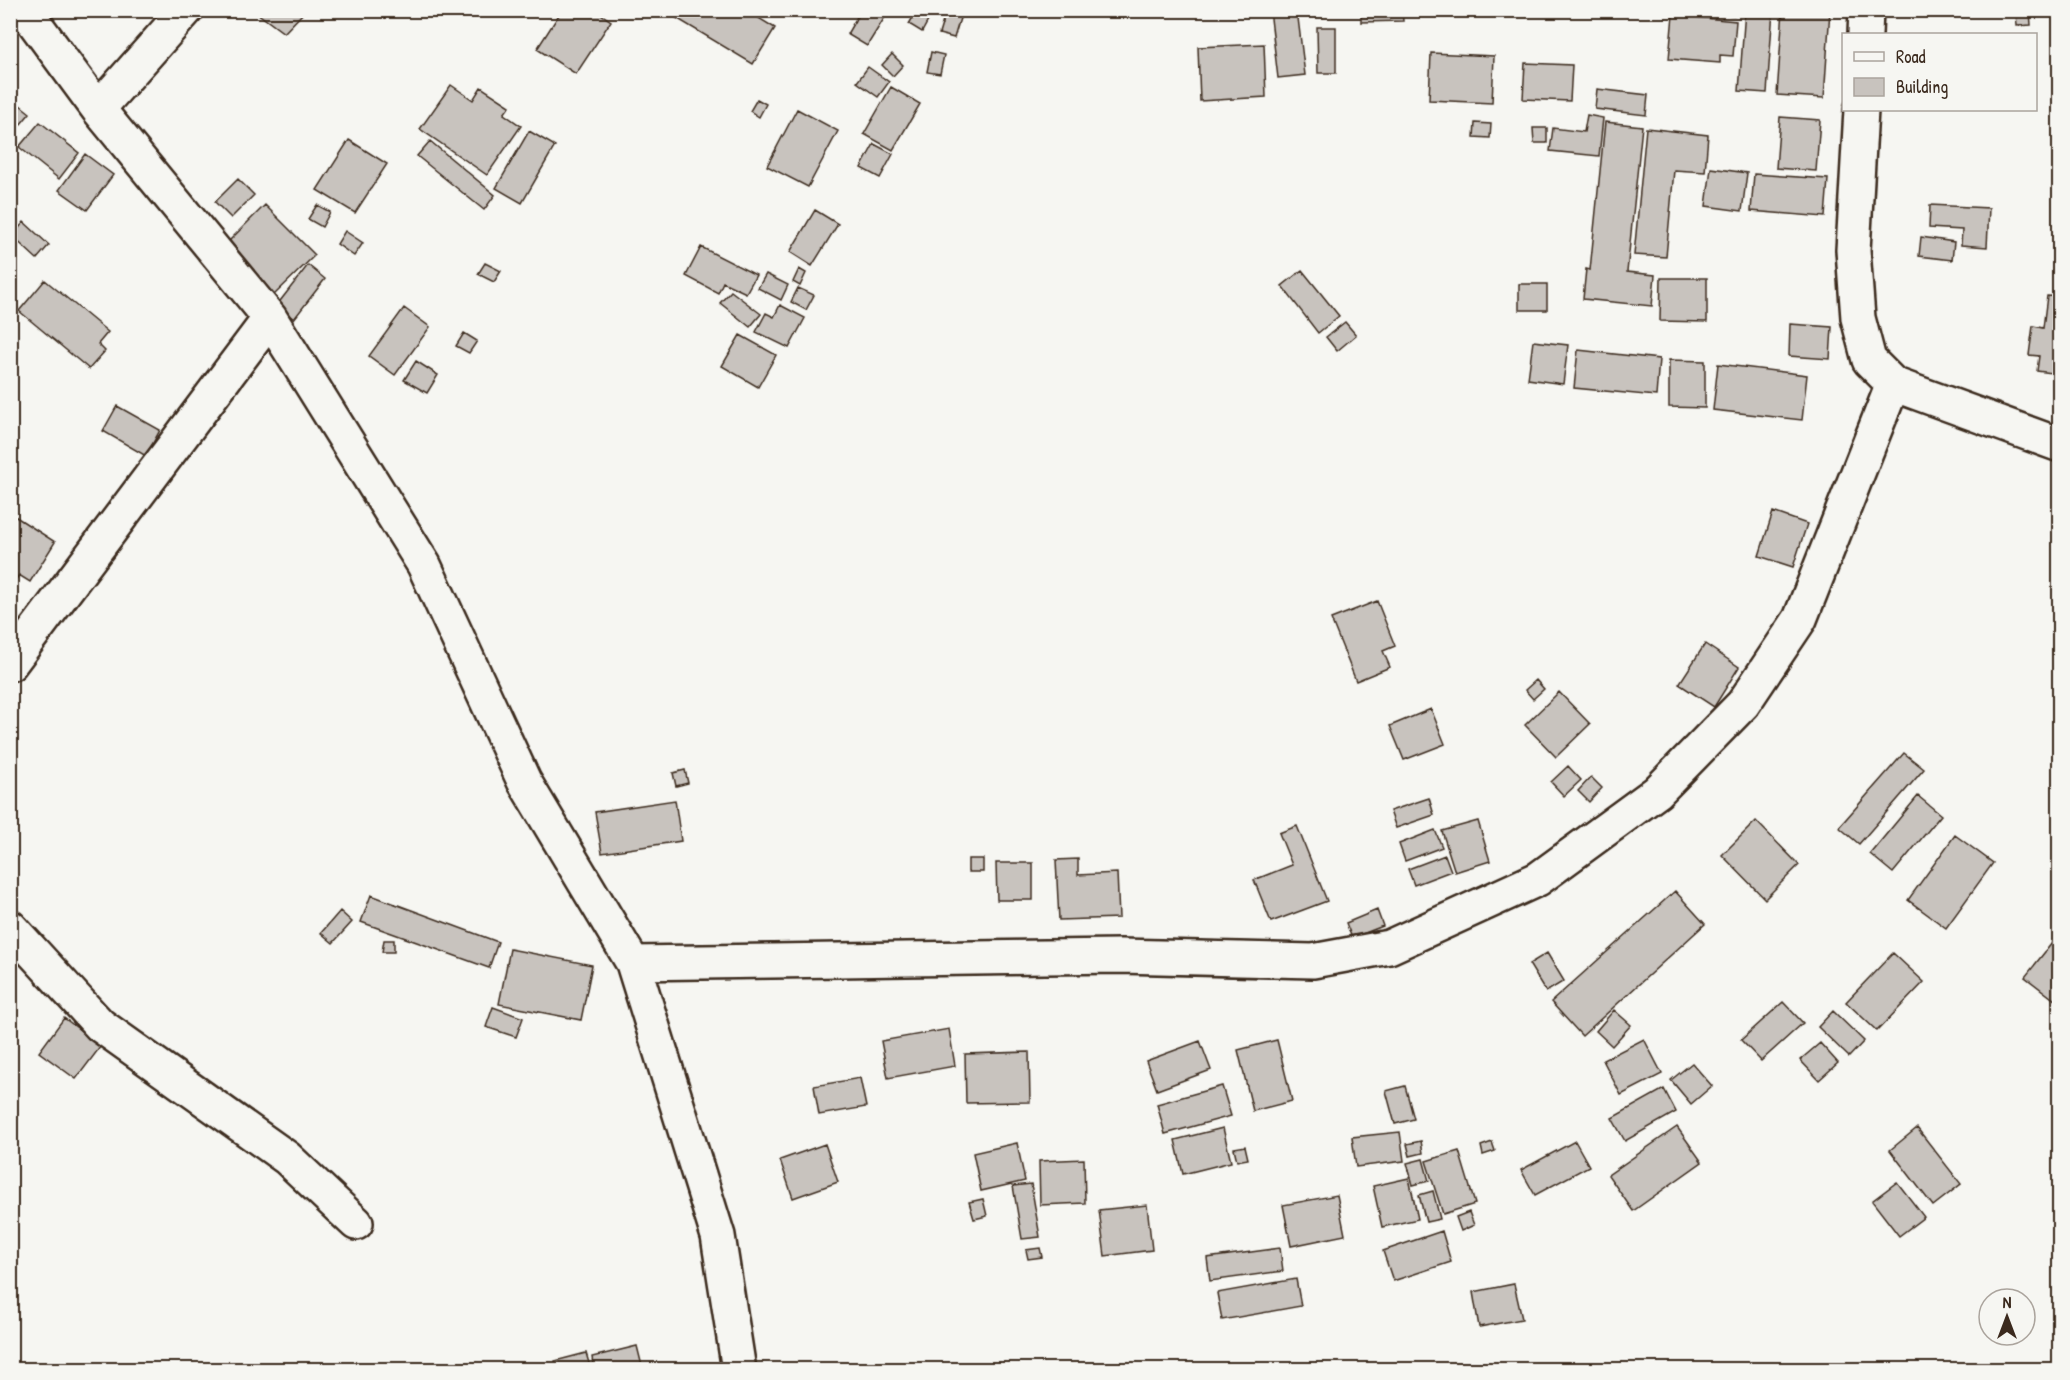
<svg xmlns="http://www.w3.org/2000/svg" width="2070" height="1380" viewBox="0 0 2070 1380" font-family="'Patrick Hand',sans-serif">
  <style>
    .building { fill: #c8c3be; stroke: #3b2a1e; stroke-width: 1.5 }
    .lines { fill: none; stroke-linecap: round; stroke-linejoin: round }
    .minor-casing { stroke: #3b2a1e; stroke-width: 38 }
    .minor { stroke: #f6f6f2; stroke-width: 33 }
  </style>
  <rect width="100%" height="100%" fill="#f6f6f2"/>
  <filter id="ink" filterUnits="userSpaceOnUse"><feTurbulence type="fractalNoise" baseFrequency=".0167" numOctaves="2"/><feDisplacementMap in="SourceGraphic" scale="12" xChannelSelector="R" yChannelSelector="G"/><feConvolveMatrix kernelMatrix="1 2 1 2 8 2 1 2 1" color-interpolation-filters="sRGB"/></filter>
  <g filter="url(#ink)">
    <path class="building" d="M253 10H306L284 33Z
      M562 10H595L611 21 576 74 537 49Z
      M663 10H746L775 28 753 64Z
      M861 10H873L885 17 867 46 847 34Z
      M1270 10H1297L1305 75 1278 78Z
      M1361 10H1402L1403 21 1361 22Z
      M1686 10H1735L1734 15Z
      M1745 10H1773L1767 93 1739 91Z
      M1783 10H1830L1824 98 1777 95Z
      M946 11 961 15 954 38 939 34Z
      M2030 11 2031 25 2017 26 2016 12Z
      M916 12 929 19 922 32 909 24Z
      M1673 15 1736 21 1733 56 1720 55V63L1669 59Z
      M1317 27H1336V73H1318Z
      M1264 44 1266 97 1200 101 1198 47Z
      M931 52 944 55 940 74 927 72Z
      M1431 53 1494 56 1492 103 1429 100Z
      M892 54 903 65 893 76 882 65Z
      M1525 63 1572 65 1570 101 1523 99Z
      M868 67 889 82 878 97 857 82Z
      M451 85 473 100 481 87 510 106 504 114 521 126 487 175 420 129Z
      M891 87 920 104 893 150 864 134Z
      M1597 89 1648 95 1646 115 1595 109Z
      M10 97 30 113 10 137Z
      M757 99 766 104 759 117 750 111Z
      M797 109 838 131 808 187 767 166Z
      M1587 115 1603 118 1599 156 1550 151 1553 128 1584 132Z
      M1780 117 1820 120 1816 171 1776 168Z
      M40 122 79 153 59 179 19 147Z
      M1605 122 1642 126 1627 272 1655 275 1652 306 1583 299 1586 269 1590 270Z
      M1475 123 1491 124 1490 138 1474 137Z
      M1533 128H1547V143H1534Z
      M1646 128 1708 135 1705 172 1674 170 1666 257 1634 255Z
      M529 131 555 146 522 203 496 188Z
      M349 140 387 164 355 213 317 190Z
      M430 141 495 195 484 210 417 156Z
      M874 144 893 154 880 178 861 168Z
      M85 154 113 175 87 210 59 190Z
      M1711 168 1747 173 1742 211 1706 206Z
      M1754 174 1828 179 1825 217 1751 211Z
      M238 179 254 195 231 218 215 202Z
      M265 205 315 255 274 295 225 245Z
      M317 205 330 212 322 227 308 219Z
      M1930 205 1989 208 1987 247 1961 245 1962 230 1929 228Z
      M815 210 838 224 812 266 790 252Z
      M24 222 49 245 37 259 12 236Z
      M345 231 363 243 354 256 337 244Z
      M1921 237 1954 242 1952 260 1919 256Z
      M701 247 756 275 746 293 723 282 718 293 686 276Z
      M485 263 501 271 494 282 478 274Z
      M308 265 325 279 294 319 277 305Z
      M799 269 806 273 800 286 793 282Z
      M1302 270 1339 316 1318 333 1282 286Z
      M766 274 788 285 781 300 758 288Z
      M1661 278H1707V322L1660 321Z
      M45 280 108 332 98 344 105 351 89 369 19 311Z
      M1519 284H1547V310H1519Z
      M798 288 814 295 806 310 791 302Z
      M731 291 761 314 750 327 720 303Z
      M2047 296 2060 297V374L2037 371 2039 356 2029 355 2033 326 2043 328Z
      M780 305 805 318 789 348 756 332 766 313 774 317Z
      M404 308 430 327 395 375 369 356Z
      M1345 322 1356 335 1337 351 1326 337Z
      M1790 324 1832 327 1830 359 1789 356Z
      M464 333 477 341 469 353 456 346Z
      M740 335 776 355 758 387 722 366Z
      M1533 341 1568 345 1563 384 1528 379Z
      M1578 350 1659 359 1656 396 1574 388Z
      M1669 360 1705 361V408L1669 407Z
      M416 361 438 375 427 393 404 380Z
      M1718 364 1807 375 1802 420 1713 410Z
      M117 406 160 430 146 456 103 431Z
      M1773 512 1807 524 1793 567 1759 556Z
      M13 515 55 542 30 582 19 575 10 588V519Z
      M1377 601 1395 646 1383 651 1390 667 1356 681 1331 619Z
      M1705 644 1739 667 1714 707 1679 684Z
      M1536 680 1544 689 1533 699 1525 690Z
      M1559 692 1590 724 1556 757 1525 725Z
      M1431 709 1445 744 1404 760 1390 726Z
      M1904 753 1924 769 1859 844 1839 827Z
      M1568 766 1581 780 1564 796 1551 782Z
      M685 770 688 783 676 786 673 773Z
      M1591 777 1602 788 1589 802 1578 791Z
      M1918 796 1941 815 1893 873 1870 854Z
      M1429 798 1434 815 1396 828 1390 811Z
      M675 800 681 841 602 853 595 812Z
      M1478 821 1490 861 1455 872 1442 831Z
      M1756 821 1799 865 1765 899 1722 855Z
      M1297 826 1327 901 1271 922 1254 880 1292 865 1279 833Z
      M1435 830 1442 847 1405 861 1399 844Z
      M1955 835 1993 863 1946 928 1908 900Z
      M1445 855 1451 871 1414 885 1408 869Z
      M968 859H983V872H968Z
      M1078 859V875L1117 873 1119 918 1059 920 1056 860Z
      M996 863H1033V900H997Z
      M1675 891 1705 924 1582 1036 1551 1002Z
      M371 895 498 942 489 968 361 922Z
      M1377 910 1383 926 1352 938 1346 923Z
      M340 911 352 922 333 943 321 933Z
      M2060 933V1004L2025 977Z
      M384 940H394V952H382Z
      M510 949 592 965 581 1020 499 1004Z
      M1547 953 1564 981 1546 992 1529 964Z
      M1893 953 1924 982 1877 1031 1846 1002Z
      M1783 1002 1803 1023 1761 1061 1741 1040Z
      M493 1007 523 1018 516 1037 486 1027Z
      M1614 1010 1631 1025 1612 1046 1596 1031Z
      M1833 1011 1864 1041 1849 1057 1818 1027Z
      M64 1018 101 1046 76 1079 39 1052Z
      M949 1029 955 1066 888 1078 881 1041Z
      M1644 1039 1662 1074 1621 1095 1603 1060Z
      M1277 1040 1292 1101 1253 1111 1238 1050Z
      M1200 1041 1211 1070 1157 1090 1146 1061Z
      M1820 1043 1838 1063 1819 1080 1800 1060Z
      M1029 1052 1030 1102 966 1103 965 1054Z
      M1692 1063 1712 1086 1691 1104 1671 1080Z
      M860 1078 866 1107 819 1115 814 1086Z
      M1222 1086 1231 1116 1165 1134 1157 1104Z
      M1405 1086 1414 1119 1395 1124 1386 1091Z
      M1664 1089 1676 1112 1625 1141 1612 1118Z
      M1677 1127 1702 1162 1633 1211 1608 1175Z
      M1223 1128 1231 1162 1183 1174 1175 1140Z
      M1917 1128 1961 1184 1933 1206 1890 1150Z
      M1400 1132 1404 1161 1356 1167 1352 1137Z
      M1421 1141 1423 1153 1410 1156 1407 1144Z
      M1575 1141 1589 1166 1535 1195 1521 1170Z
      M1492 1142 1495 1151 1483 1155 1481 1146Z
      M1017 1143 1025 1181 981 1191 973 1153Z
      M825 1144 838 1182 793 1198 780 1160Z
      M1245 1146 1248 1159 1237 1161 1234 1148Z
      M1459 1151 1475 1204 1443 1214 1426 1161Z
      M1084 1159 1085 1203 1040 1205 1039 1161Z
      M1423 1159 1429 1181 1413 1185 1407 1163Z
      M1409 1178 1418 1219 1382 1227 1373 1186Z
      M1897 1182 1924 1217 1899 1236 1872 1201Z
      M1031 1184 1040 1237 1022 1239 1013 1186Z
      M1433 1191 1440 1219 1426 1222 1419 1195Z
      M1337 1195 1345 1235 1291 1246 1283 1205Z
      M983 1199 987 1216 974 1219 969 1202Z
      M1147 1205 1152 1250 1105 1256 1099 1210Z
      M1469 1212 1474 1225 1461 1231 1456 1217Z
      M1442 1231 1451 1262 1393 1281 1383 1251Z
      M1040 1248 1042 1257 1028 1259 1026 1250Z
      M1280 1248 1283 1271 1210 1281 1207 1258Z
      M1296 1279 1301 1306 1222 1320 1217 1293Z
      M1514 1284 1522 1319 1479 1327 1473 1292Z
      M637 1346 643 1370H594L592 1357Z
      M586 1353 591 1370H557L555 1361Z"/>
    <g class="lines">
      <defs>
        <path id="minor" d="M25 10 98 109 270 318 424 565 524 781 633 963 718 1236 739 1370
          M1865 34 1866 10
          M98 109 186 10
          M1861 110 1853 250 1858 318 1869 360 1893 384 2060 445
          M10 664 270 318
          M10 927 100 1025 287 1158 356 1223
          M633 963 1120 956 1313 961 1389 947 1538 879 1657 792 1743 704 1800 619 1893 384"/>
      </defs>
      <use href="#minor" class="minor-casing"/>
      <use href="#minor" class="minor"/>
    </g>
  </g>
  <rect width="2070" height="1380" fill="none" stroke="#f6f6f2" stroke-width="36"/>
  <rect x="18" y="18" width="2034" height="1344" fill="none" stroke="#3b2a1e" stroke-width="2" filter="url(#ink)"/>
  <rect x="1842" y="33" width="195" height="78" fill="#f6f6f2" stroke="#aba49d" stroke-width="1.5"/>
  <rect x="1854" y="52" width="30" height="9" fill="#f6f6f2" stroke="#aba49d" stroke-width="1.5"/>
  <text x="1896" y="63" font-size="18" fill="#3b2a1e">Road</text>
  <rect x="1854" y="78" width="30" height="18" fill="#c8c3be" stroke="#aba49d" stroke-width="1.5"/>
  <text x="1896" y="93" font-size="18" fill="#3b2a1e">Building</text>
  <g transform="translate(2007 1317)"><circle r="28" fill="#f6f6f2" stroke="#aba49d" stroke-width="1.5"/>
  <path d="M0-4.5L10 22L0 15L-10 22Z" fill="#3b2a1e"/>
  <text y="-9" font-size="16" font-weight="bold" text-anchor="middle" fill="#3b2a1e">N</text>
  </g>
</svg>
